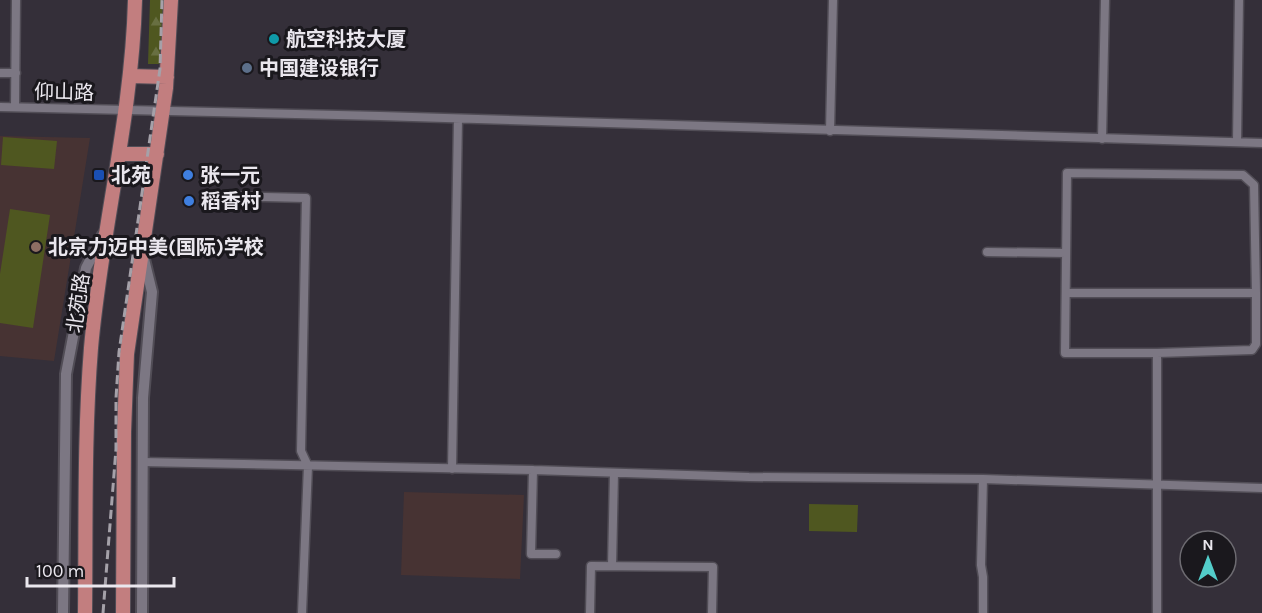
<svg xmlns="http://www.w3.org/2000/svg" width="1262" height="613" viewBox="0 0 1262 613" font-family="Karla,'Noto Sans SC',sans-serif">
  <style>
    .education { fill: #473333 }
    .grass { fill: #4f5720 }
    .forest { fill: url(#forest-firs) }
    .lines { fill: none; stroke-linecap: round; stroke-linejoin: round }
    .minor-casing { stroke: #514d56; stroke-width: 11 }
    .tertiary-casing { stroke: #514d56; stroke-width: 14 }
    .primary-casing { stroke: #514d56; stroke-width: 16 }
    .minor { stroke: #7c7783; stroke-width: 8 }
    .tertiary { stroke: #7c7783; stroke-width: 10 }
    .primary { stroke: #c27e7f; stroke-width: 14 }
    .rail { stroke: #a5a1a9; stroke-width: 3; stroke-dasharray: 9 4.5; stroke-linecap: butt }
    .culture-dot { fill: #0f9aa8; stroke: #1a181d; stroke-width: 2 }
    .service-dot { fill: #5c6f8a; stroke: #1a181d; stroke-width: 2 }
    .transit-dot { fill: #1a4fb4; stroke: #1a181d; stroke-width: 2 }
    .shop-dot { fill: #3f7fe0; stroke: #1a181d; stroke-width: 2 }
    .education-dot { fill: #8d6e63; stroke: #1a181d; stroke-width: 2 }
    .labels { text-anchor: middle; stroke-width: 6; stroke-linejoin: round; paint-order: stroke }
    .poi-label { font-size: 20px; font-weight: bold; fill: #eae7ee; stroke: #1a181d; text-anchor: start }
    .street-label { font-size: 20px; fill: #eae7ee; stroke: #1a181d }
  </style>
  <defs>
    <pattern id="forest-firs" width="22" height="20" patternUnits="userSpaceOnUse" patternTransform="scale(1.5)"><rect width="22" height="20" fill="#4f5720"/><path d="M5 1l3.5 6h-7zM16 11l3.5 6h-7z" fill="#686f41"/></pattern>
  </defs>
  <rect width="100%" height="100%" fill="#342f39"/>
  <path class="education" d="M0 136 90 138 54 361 0 356Z
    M404 492 524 495 520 579 401 575Z"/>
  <path class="grass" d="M3 137 57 141 54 169 1 165Z
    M10 209 50 215 33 328 0 323V274Z
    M809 504 858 505 857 532 809 531Z"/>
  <path class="forest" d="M150 0H164L162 64H148Z"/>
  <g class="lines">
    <defs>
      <path id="minor" d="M0 73H16
        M0 107 380 116 1262 143
        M15 107 16 0
        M830 131 833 0
        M1102 139 1105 0
        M1237 142 1239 0
        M223 196 306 198 301 451 308 466 302 613
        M987 252 1066 253
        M1066 293H1256V344L1252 350 1157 353
        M142 462 533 470 749 477 983 479 1262 488
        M452 469 458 119
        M533 470 531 554H556
        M612 566 614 473
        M590 613 591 566 713 567 712 613
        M983 613V577L981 565 983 479
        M1157 613V353H1065L1067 173 1243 175 1254 185 1256 293"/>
      <path id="tertiary" d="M63 613 66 374 86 268 103 235
        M142 613 143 398 152 292 143 255"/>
      <path id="primary" d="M130 76 167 77
        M120 154H157
        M85 613C86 525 84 436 91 348 101 232 132 118 135 0
        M123 613 124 432 127 354 166 88 171 0"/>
    </defs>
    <use href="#minor" class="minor-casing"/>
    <use href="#tertiary" class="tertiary-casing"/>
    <use href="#primary" class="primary-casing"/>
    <use href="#minor" class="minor"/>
    <use href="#tertiary" class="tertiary"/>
    <use href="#primary" class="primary"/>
    <path class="rail" d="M103 613 116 449V398L119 352 160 69 162 0"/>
  </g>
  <circle class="culture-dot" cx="274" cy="39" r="6"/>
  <circle class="service-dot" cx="247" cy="68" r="6"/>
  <rect class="transit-dot" x="93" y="169" width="12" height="12" rx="3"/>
  <g class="shop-dot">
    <circle cx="188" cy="175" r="6"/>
    <circle cx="189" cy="201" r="6"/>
  </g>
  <circle class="education-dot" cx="36" cy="247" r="6"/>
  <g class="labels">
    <g class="poi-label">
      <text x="286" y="46">航空科技大厦</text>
      <text x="259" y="75">中国建设银行</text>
      <text x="111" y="182">北苑</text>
      <text x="200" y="182">张一元</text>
      <text x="201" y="208">稻香村</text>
      <text x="48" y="254">北京力迈中美(国际)学校</text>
    </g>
    <g class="street-label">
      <text transform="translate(64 92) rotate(1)" y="7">仰山路</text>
      <text transform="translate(78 303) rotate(-82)" y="7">北苑路</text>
    </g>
  </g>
  <g transform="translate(1208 559)"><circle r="28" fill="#1a181d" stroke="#6d6b71" stroke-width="1.5"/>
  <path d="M0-4.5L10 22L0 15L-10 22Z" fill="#53cdca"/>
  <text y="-9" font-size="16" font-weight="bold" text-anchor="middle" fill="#eae7ee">N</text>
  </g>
  <path d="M27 577v9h147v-9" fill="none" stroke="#eae7ee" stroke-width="3"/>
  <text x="36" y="577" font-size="18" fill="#eae7ee" stroke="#1a181d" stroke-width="4.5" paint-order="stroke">100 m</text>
</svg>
